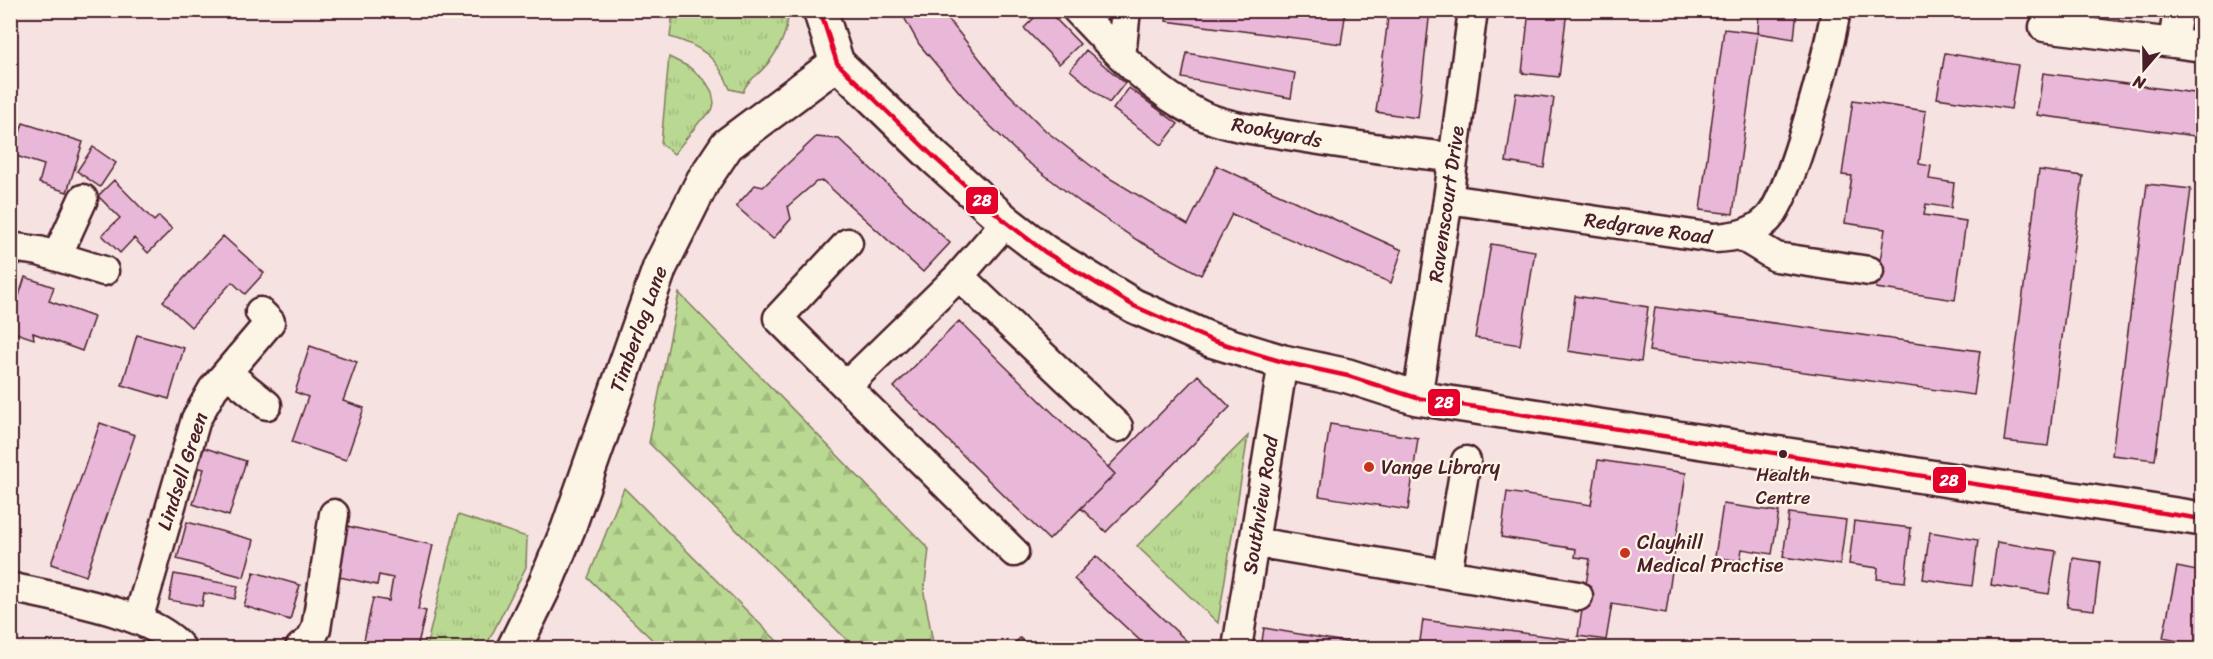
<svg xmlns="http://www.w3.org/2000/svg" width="2213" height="659" viewBox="0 0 2213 659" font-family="Sriracha,sans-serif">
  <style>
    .grass { fill: url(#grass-tufts); stroke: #827c5e; stroke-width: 1.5 }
    .forest { fill: url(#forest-firs); stroke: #827c5e; stroke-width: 1.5 }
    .building { fill: #e9b8d8; stroke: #4a1f2b; stroke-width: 1.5 }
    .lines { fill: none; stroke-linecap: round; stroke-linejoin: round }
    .street-casing { stroke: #4a1f2b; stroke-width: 33 }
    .secondary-casing { stroke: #4a1f2b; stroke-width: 38 }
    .street { stroke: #fcf5e5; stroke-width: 28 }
    .secondary { stroke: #fcf5e5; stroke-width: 33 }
    .bus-1-casing { stroke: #fcf5e5; stroke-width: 9 }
    .bus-1 { stroke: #e4002b; stroke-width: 4.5 }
    .bus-dot { fill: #4a1f2b; stroke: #fcf5e5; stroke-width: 2 }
    .poi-dot { fill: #c8321e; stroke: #fcf5e5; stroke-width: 2 }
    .labels { text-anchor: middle; stroke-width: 4.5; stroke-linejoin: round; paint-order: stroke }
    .bus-label { font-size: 18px; fill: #4a1f2b; stroke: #fcf5e5 }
    .street-label { font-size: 20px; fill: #4a1f2b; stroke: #fcf5e5 }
    .poi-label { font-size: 20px; fill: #4a1f2b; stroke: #fcf5e5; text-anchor: start }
    .line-badge { stroke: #fcf5e5; stroke-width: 2 }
    .badge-label { font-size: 16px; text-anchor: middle; font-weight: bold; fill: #fff }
  </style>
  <defs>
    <pattern id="grass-tufts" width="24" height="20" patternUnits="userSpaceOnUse" patternTransform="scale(1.5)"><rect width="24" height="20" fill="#b9d992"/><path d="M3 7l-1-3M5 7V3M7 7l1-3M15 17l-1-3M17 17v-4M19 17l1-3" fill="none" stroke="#a1ba7e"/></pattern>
    <pattern id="forest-firs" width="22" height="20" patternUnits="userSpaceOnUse" patternTransform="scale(1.5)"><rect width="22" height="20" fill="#b9d992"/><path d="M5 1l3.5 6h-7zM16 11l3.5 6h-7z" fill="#a1ba7e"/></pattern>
  </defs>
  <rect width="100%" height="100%" fill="#f6e3e1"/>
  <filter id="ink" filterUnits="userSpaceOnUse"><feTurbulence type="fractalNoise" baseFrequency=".0167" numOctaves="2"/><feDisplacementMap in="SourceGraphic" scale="12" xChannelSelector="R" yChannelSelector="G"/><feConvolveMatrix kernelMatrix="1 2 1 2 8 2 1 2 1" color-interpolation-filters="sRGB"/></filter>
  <g filter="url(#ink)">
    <path class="grass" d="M673 11H788C789 33 776 56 761 71 753 79 747 81 743 92L730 89C718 58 702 46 670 37Z
      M669 57 689 67 706 82 712 92 714 103 712 111 700 121 674 154 661 144Z
      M1248 436 1218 623 1137 546Z
      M458 515 527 537 526 567 485 648H426Z"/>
    <path class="forest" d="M679 293 929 549 924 593 934 648H855L649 443Z
      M624 488 784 648H661L588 578Z"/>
    <path class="building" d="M900 10H941L1003 88 1046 131 1099 172 1188 225 1217 166 1402 250 1391 283 1232 214 1201 275 1137 240 1080 202 1025 160 976 112 919 44Z
      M1042 10H1047L1080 44 1059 64 1024 28Z
      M1167 10H1346L1341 44 1166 21Z
      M1389 10H1430L1418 118 1376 112Z
      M1529 10H1567L1559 77 1522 73Z
      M1759 10H1797L1794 39 1758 33Z
      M1724 29 1758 33 1733 214 1700 210Z
      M1086 50 1125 83 1109 103 1070 70Z
      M1187 53 1295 73 1291 98 1182 78Z
      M1945 53 2018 65 2011 109 1937 98Z
      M2043 73 2202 94V137L2037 115Z
      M1129 88 1178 124 1162 145 1113 109Z
      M1516 93 1554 98 1544 168 1506 162Z
      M1853 100 1926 111 1919 164 1931 166 1929 179 1954 183 1951 208 1926 204 1924 215 1966 221 1955 300 1876 288 1885 229 1845 223 1852 176 1842 175Z
      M23 123 83 142 67 192 39 183 44 165 13 155Z
      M816 137 839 139 950 243 923 272 823 181 816 182 788 206 791 219 773 239 736 206 755 185 763 187Z
      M93 147 116 163 100 187 77 171Z
      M2039 170 2083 176 2048 446 2004 441Z
      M114 180 154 221 159 216 172 229 148 253 134 238 120 253 102 235 120 218 98 196Z
      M2147 184 2191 189 2155 460 2112 455Z
      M223 236 264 273 245 294 232 282 191 327 163 301Z
      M1491 244 1535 251 1520 345 1475 338Z
      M25 277 54 287 49 301 94 317 82 351 33 333 34 339 10 331V296L18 299Z
      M1575 296 1648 307 1641 362 1568 351Z
      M1655 307 1980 351 1974 395 1649 351Z
      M959 321 1115 474 1049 540 894 387Z
      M137 335 184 348 169 399 122 385Z
      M310 346 357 362 343 401 364 408 346 460 292 442 308 397 295 392Z
      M1198 375 1230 407 1106 532 1081 508 1115 474 1108 467Z
      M100 423 135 435 86 576 51 564Z
      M1330 424 1418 438 1408 510 1319 496Z
      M202 447 246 461 229 516 193 504 204 469 196 467Z
      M1598 460 1686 473 1666 613 1612 604 1606 640 1578 636 1590 559 1575 557 1576 549 1501 537 1507 492 1591 505Z
      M1723 504 1779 512 1772 554 1742 549 1740 561 1715 557Z
      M1789 513 1846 520 1840 565 1783 557Z
      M1854 521 1911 528 1905 582 1877 579 1878 568 1849 564Z
      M187 522 254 540 244 577 177 559Z
      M342 525 433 545 418 609 426 611 417 648H378L363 645 373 598 389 601 393 578 379 575 377 585 330 575Z
      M1930 532 1978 540 1972 586 1923 579Z
      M1997 542 2056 551 2049 594 1991 585Z
      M1096 556 1191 645 1188 648H1148L1074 579Z
      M2073 558 2100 562 2094 610 2067 607Z
      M2177 567 2202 572V646L2163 638Z
      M254 572 300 585 290 620 244 606Z
      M174 574 238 586 235 599 204 593 202 606 169 600Z
      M1423 620 1569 639 1568 648H1419Z
      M1264 628 1346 642 1345 648H1261Z
      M1020 638 1031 648H1010Z
      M96 642 116 648H94Z"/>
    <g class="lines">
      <defs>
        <path id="street" d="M1077 10C1114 49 1150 90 1199 114 1226 127 1259 130 1288 135 1343 144 1397 152 1452 157
          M2044 27 2173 43 2178 10
          M2173 43 2202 47
          M1121 56 1126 10
          M1448 199 1714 238C1734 237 1753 234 1768 219 1792 194 1829 49 1836 10
          M1006 222 959 276 1118 427
          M1740 235 1776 257 1869 271
          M10 247 39 251 104 271
          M57 256 83 199
          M959 276 846 386 1014 552
          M227 373 267 405
          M846 386 778 318 848 243
          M1417 398 1448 199 1473 10
          M1254 542 1578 596
          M1447 574 1466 461
          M10 587C56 598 153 612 181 648
          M138 620 196 419 213 389 270 322 260 312
          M300 648 310 640 316 629 334 514
          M1237 648 1283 362"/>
        <path id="secondary" d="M820 10 837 63 935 158 1006 222 1045 252 1134 306 1211 340 1283 362 1348 376 1417 398 2202 519
          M514 648 544 587 568 529 660 267 703 181 727 145 837 63"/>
      </defs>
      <use href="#street" class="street-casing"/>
      <use href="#secondary" class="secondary-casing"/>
      <use href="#street" class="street"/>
      <use href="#secondary" class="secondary"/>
      <defs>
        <path id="bus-1" d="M820 10 837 63 935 158 1006 222 1045 252 1134 306 1211 340 1283 362 1348 376 1417 398 2202 519"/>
      </defs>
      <use href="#bus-1" class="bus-1-casing"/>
      <use href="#bus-1" class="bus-1"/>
    </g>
  </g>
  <circle class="bus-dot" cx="1783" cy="454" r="5"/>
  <g class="poi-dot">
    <circle cx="1369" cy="467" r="6"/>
    <circle cx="1625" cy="553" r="6"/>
  </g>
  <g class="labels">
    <g class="bus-label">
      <text x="1783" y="481">Health<tspan x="1783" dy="23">Centre</tspan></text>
    </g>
    <g class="street-label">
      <text transform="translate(1277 132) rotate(11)" y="7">Rookyards</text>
      <text transform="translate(1446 204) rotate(-82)" y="7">Ravenscourt Drive</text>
      <text transform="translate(1648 228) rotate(8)" y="7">Redgrave Road</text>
      <text transform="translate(638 329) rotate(-70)" y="7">Timberlog Lane</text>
      <text transform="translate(182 471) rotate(-72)" y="7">Lindsell Green</text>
      <text transform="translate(1260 505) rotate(-81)" y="7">Southview Road</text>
    </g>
    <g class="poi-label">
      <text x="1381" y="474">Vange Library</text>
      <text x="1637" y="549">Clayhill<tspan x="1637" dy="23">Medical Practise</tspan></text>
    </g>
  </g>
  <g class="line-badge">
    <rect x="965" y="186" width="34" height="29" rx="6" fill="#e4002b"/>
    <rect x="1427" y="388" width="34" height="29" rx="6" fill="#e4002b"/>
    <rect x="1932" y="466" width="35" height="28" rx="6" fill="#e4002b"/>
  </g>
  <g class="badge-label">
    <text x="982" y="206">28</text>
    <text x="1444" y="408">28</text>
    <text x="1949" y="486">28</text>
  </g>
  <rect width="2213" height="659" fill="none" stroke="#fcf5e5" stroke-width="36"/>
  <rect x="18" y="18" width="2177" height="623" fill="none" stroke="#4a1f2b" stroke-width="2" filter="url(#ink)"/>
  <g transform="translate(2144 69) rotate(200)" stroke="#fcf5e5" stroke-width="4.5" paint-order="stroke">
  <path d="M0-4.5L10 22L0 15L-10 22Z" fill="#4a1f2b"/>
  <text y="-9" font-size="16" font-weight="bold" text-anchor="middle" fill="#4a1f2b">N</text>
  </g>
</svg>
